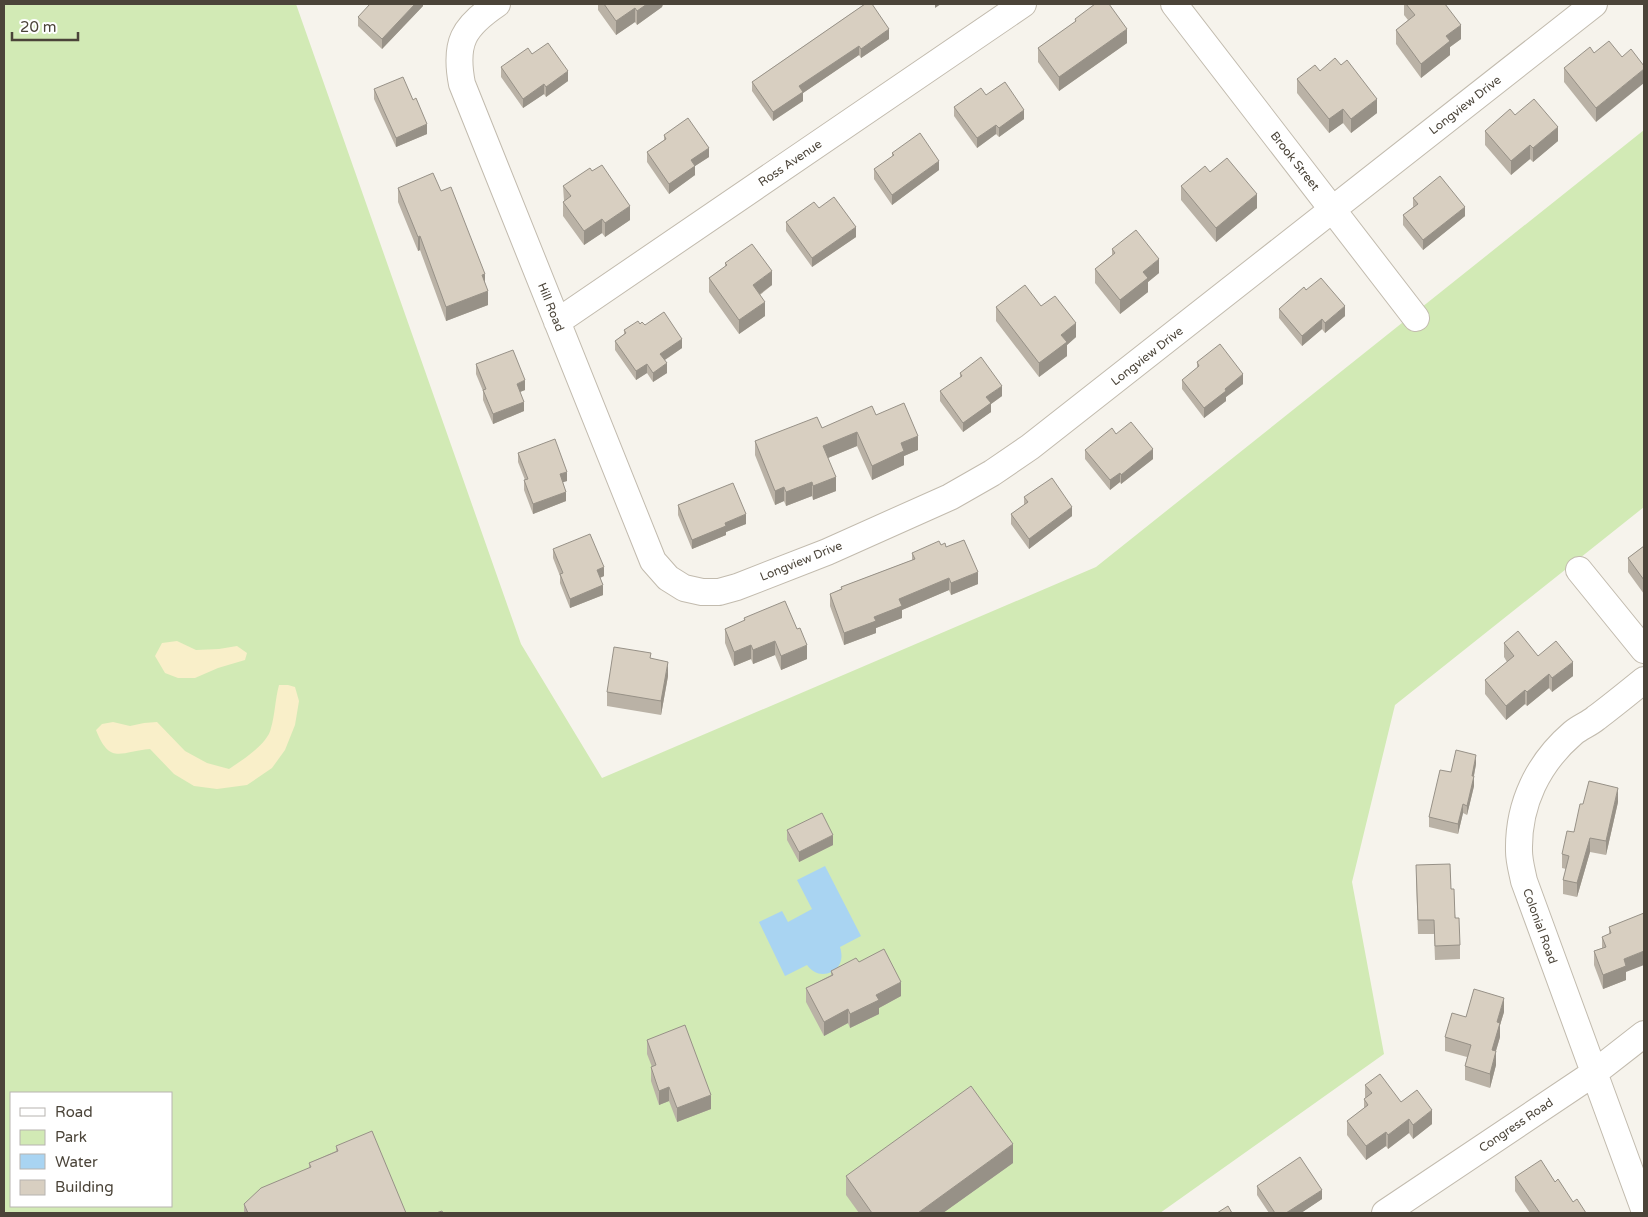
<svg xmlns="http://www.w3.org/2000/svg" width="1648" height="1217" viewBox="0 0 1648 1217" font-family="'Varela Round',sans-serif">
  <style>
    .green { fill: #d2eab5; fill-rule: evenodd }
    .sand { fill: #f9efc9 }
    .water { fill: #a9d4f2 }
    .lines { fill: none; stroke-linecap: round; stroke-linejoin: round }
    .minor-casing { stroke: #c2bbae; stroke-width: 28 }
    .minor { stroke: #fff; stroke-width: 26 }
    .wall { fill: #bab2a6 }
    .shaded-wall { fill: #979187 }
    .building { fill: #d8cfc1; stroke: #979187 }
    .labels { text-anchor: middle; stroke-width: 4; stroke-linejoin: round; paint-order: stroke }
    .street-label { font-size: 12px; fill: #4b4439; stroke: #fff }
  </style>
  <rect width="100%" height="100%" fill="#f6f3ec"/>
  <path class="green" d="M4 4H296L521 644 602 778 1096 567 1644 130V507L1395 705 1352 882 1384 1054 1160 1213H4ZM11 1093H171V1206H11Z"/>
  <path class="sand" d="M177 641 196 650 219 649 237 646 247 653 245 660 218 668 195 678H178L165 673 155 656 162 643Z
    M279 685H288L295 687 299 701 295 725 285 750 272 768 247 785 217 789 194 786 174 774 150 749C121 751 110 766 96 730L102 724 113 722 130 726 144 723 157 722 185 751 207 763 229 769C242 760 268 744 271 728 275 714 275 700 279 685Z"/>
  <path class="water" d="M825 866 861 936 840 947C843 957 842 966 832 972 822 976 814 974 807 965L785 976 759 922 782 911 788 922 812 909 797 880Z"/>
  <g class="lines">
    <defs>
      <path id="minor" d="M497 4C463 27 454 43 462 84L653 561 668 578 684 588 702 592H719L737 587 827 552 950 497 992 473 1030 447 1594 4
        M1174 4 1416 318
        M557 322 1023 4
        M1579 570 1644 650
        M1644 680C1628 693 1612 706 1596 718 1589 724 1580 727 1573 733 1538 763 1518 804 1519 851 1519 861 1522 871 1524 881L1644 1209
        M1385 1213 1594 1073 1644 1034"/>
    </defs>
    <use href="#minor" class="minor-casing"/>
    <use href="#minor" class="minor"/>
  </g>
  <path class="wall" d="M423 4V6L382 49 358 26V17Z
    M598 4H663L662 7 637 25 635 22 616 35 598 10Z
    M865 4 889 39 861 58 859 55 803 93V101L773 121 752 91V82Z
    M1404 4H1445L1461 39 1450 47V55L1421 78 1396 44V30L1408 20 1404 15Z
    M1075 19 1127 43 1059 91 1038 62V48L1075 22Z
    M1594 53 1622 57 1596 122 1564 82V68Z
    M532 54 568 81 546 97 544 94 523 108 501 77V67Z
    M1320 71 1377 113 1351 133 1343 123 1329 133 1297 93V79Z
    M374 89 427 134 396 147 374 99Z
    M986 95 1024 119 999 137 996 134 977 148 954 116V107Z
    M1515 115 1558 141 1533 162 1530 159 1511 175 1485 145V131Z
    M664 135 709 157 695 166V175L669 194 647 162V152L664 140Z
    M892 153 939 170 892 205 874 179V169L892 157Z
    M1210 172 1257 208 1216 242 1181 200V186Z
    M563 186 630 220 605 237 602 233 584 245 563 216V202L564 201Z
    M398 188 485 284 488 305 446 321 420 250 418 251 398 202Z
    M1413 198 1465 216 1423 250 1403 225V215L1413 207Z
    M819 208 856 237 812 267 786 231V222Z
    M1112 249 1159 273 1148 282V292L1120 314 1095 283V269L1112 255Z
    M725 263 772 285 760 295 765 316 739 334 709 292V278L725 267Z
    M1041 306 1076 337 1067 345V356L1039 377 996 321V307Z
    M1279 309 1345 316 1325 333 1322 329 1302 346 1279 318Z
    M640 324 645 325 682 348 665 360 667 373 653 382 647 373 636 380 615 350V341L624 334V330Z
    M1197 362 1243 384 1226 397V401L1204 418 1182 389V380L1197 368Z
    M476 364 525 390 520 392 524 411 493 424 483 400V391L476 374Z
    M960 373 1002 396 991 404V412L963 432 940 401V391L960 378Z
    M876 415 918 450 904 456V465L872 480 857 446 828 458 836 491 813 500 812 496 786 506 784 501 775 505 755 455V441L822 428Z
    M1116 434 1153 459 1121 484 1120 482 1110 490 1085 459V450Z
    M518 453 567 481 563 482 566 501 533 514 524 490V480H525L518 462Z
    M1024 497 1072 516 1029 549 1011 524V514L1024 505Z
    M678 505 746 524 726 532V535L692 549 678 515Z
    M941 545 978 584 951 595 949 590 902 610V618L876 628V633L844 645 830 606V594L841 589V587L912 560V553Z
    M1644 546V594L1628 572V558Z
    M553 549 604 576 600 578 603 595 570 608 560 583V576L553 558Z
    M744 618 807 659 781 670 775 655 753 664 751 659 734 666 725 643V629L744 621Z
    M1504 643 1538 656 1573 676 1552 692 1549 688 1527 706 1525 704 1506 720 1485 694V680L1507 662 1504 657Z
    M651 658 668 676 661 715 607 706V692Z
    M1644 741V757L1643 756V742Z
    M1476 764 1474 776V786L1467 815 1463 813 1458 834 1429 827V817L1451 772Z
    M1618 802 1606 855 1590 852 1577 897 1563 894V880L1566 869 1562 868V854L1574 832Z
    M787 830 833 845 799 862 787 840Z
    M1416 879 1451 889 1460 945V959L1435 960 1434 934H1418Z
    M1609 927 1626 972V980L1603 989 1594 965V951L1602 948V937L1609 934Z
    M859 962 901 996 879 1008V1014L850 1028 848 1023 824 1036 806 1002V988L831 975V971Z
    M1504 1012 1500 1025V1037L1496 1051V1065L1490 1088 1465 1080V1066L1467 1057 1445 1051V1037L1466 1017Z
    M647 1040 711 1109 677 1122 669 1101 659 1105 651 1081V1067H652L647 1054Z
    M1365 1085 1401 1102 1432 1124 1413 1139 1409 1133 1388 1149 1386 1146 1366 1160 1347 1135V1121L1364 1108V1099L1365 1098Z
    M336 1146 406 1213H244V1204L309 1168V1163L336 1151Z
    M1013 1163 943 1213H859L846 1195V1176Z
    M1515 1177 1555 1182 1573 1202 1586 1213H1530L1515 1191Z
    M1257 1186 1322 1199 1301 1213H1269L1257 1195Z"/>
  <path class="shaded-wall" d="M415 4H423V6L382 49V39Z
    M647 4H663L662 7 637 25V11Z
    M935 4H941L935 8Z
    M635 8V22L616 35V21Z
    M1461 25V39L1450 47V55L1421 78V64L1446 36Z
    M889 29V39L861 58V49Z
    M1127 29V43L1059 91V77Z
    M859 46V55L803 93V101L773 121V112L799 86Z
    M1644 69V83L1596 122V108Z
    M568 71V81L546 97V87Z
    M544 84V94L523 108V99Z
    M1377 99V113L1351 133V119Z
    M1343 109V123L1329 133V119Z
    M1024 110V119L999 137V128Z
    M427 124V134L396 147V138Z
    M996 125V134L977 148V138Z
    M1558 127V141L1533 162V148Z
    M1530 145V159L1511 175V161Z
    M709 148V157L695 166V175L669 194V184L691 160Z
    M939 161V170L892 205V195Z
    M1257 194V208L1216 242V228Z
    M630 206V220L605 237V223Z
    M1465 207V216L1423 250V240Z
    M602 219V233L584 245V231Z
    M856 227V237L812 267V258Z
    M420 236V250L418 251V237Z
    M1159 259V273L1148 282V292L1120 314V300L1143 272Z
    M772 271V285L753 299V285Z
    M485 274V288L482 275Z
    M488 291V305L446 321V307Z
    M765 302V316L739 334V320Z
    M1345 306V316L1325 333V323Z
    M1322 319V329L1302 346V336Z
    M1076 323V337L1067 345V356L1039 377V363L1061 335Z
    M682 339V348L660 363V354Z
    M667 363V373L653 382V373Z
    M647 364V373L636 380V371Z
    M1243 374V384L1226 397V401L1204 418V408L1225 389Z
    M525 380V390L517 393V384Z
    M1002 386V396L991 404V412L963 432V423L986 397Z
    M524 402V411L493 424V414Z
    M857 432V446L823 460V446Z
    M918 436V450L904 456V465L872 480V466L901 443Z
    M1153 449V459L1121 484V475Z
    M567 472V481L560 483V474Z
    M1120 473V482L1110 490V480Z
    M836 477V491L813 500V486Z
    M812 482V496L786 506V492Z
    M784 487V501L775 505V491Z
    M566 492V501L533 514V504Z
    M1072 507V516L1029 549V539Z
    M746 514V524L726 532V535L692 549V540L725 523Z
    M604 567V576L597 579V570Z
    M978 572V584L951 595V583Z
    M949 578V590L902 610V618L876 628V633L844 645V633L874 617 899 599Z
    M603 585V595L570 608V599Z
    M775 641V655L753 664V650Z
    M751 645V659L734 666V652Z
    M807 645V659L781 670V656Z
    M668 662V676L661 715V701Z
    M1573 662V676L1552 692V678Z
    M1549 674V688L1527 706V692Z
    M1525 690V704L1506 720V706Z
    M1476 755V764L1472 785V776Z
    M1474 776V786L1467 815V806Z
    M1618 788V802L1606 855V841Z
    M1463 804V813L1458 834V824Z
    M833 835V845L799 862V852Z
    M1590 838V852L1577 897V883Z
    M1644 951V965L1626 972V980L1603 989V975L1624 959Z
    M901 982V996L879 1008V1014L850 1028V1014L876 995Z
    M1504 998V1012L1500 1025V1037L1492 1064V1050L1497 1022Z
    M848 1009V1023L824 1036V1022Z
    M1496 1051V1065L1490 1088V1074Z
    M669 1087V1101L659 1105V1091Z
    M711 1095V1109L677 1122V1108Z
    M1432 1110V1124L1413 1139V1125Z
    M1409 1119V1133L1388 1149V1135Z
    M1386 1132V1146L1366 1160V1146Z
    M1013 1144V1163L943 1213H918Z
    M1322 1190V1199L1301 1213H1286Z"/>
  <path class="building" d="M370 4H415L382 39 358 17Z
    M604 4H647L637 11 635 8 616 21Z
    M865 4H872L889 29 861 49 859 46 799 86 803 92 773 112 752 82Z
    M1095 4H1109L1127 29 1059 77 1038 48 1076 21 1075 19Z
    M1406 4H1445L1461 25 1446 36 1450 41 1421 64 1396 30 1415 15Z
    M1609 41 1622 57 1631 49 1644 66V69L1596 108 1564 68 1590 47 1594 53Z
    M548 43 568 71 546 87 544 84 523 99 501 67 528 48 532 54Z
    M1335 58 1341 65 1347 60 1377 99 1351 119 1343 109 1329 119 1297 79 1315 65 1320 71Z
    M403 77 413 100 416 98 427 124 396 138 374 89Z
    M1005 82 1024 110 999 128 996 125 977 138 954 107 981 88 986 95Z
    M1534 99 1558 127 1533 148 1530 145 1511 161 1485 131 1510 109 1515 115Z
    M688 118 709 148 691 160 695 166 669 184 647 152 666 139 664 135Z
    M920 133 939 161 892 195 874 169 894 155 892 153Z
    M1227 158 1257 194 1216 228 1181 186 1205 166 1210 172Z
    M602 165 630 206 605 223 602 219 584 231 563 202 571 196 563 186 590 168 592 171Z
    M433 173 441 191 451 187 485 274 482 275 488 291 446 307 420 236 418 237 398 188Z
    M1440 176 1465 207 1423 240 1403 215 1418 204 1413 198Z
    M834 197 856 227 812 258 786 222 814 202 819 208Z
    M1136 230 1159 259 1143 272 1148 278 1120 300 1095 269 1115 253 1112 249Z
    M752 244 772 271 753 285 765 302 739 320 709 278 727 265 725 263Z
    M1321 278 1345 306 1325 323 1322 319 1302 336 1279 309 1304 287 1306 290Z
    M1025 285 1041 306 1055 296 1076 323 1061 335 1067 342 1039 363 996 307Z
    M664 312 682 339 660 354 667 363 653 373 647 364 636 371 615 341 626 333 624 330 638 321 640 324 642 322 645 325Z
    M1220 344 1243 374 1225 389 1226 391 1204 408 1182 380 1199 366 1197 362Z
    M513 350 525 380 517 384 524 402 493 414 483 390 486 389 476 364Z
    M981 357 1002 386 986 397 991 403 963 423 940 391 962 376 960 373Z
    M904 403 918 436 901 443 904 451 872 466 857 432 823 446 836 477 813 486 812 482 786 492 784 487 775 491 755 441 817 417 822 428 872 406 876 415Z
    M1131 422 1153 449 1121 475 1120 473 1110 480 1085 450 1112 428 1116 434Z
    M555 439 567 472 560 474 566 492 533 504 524 480 528 479 518 453Z
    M1052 478 1072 507 1029 539 1011 514 1028 502 1024 497Z
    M733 483 746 514 725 523 726 526 692 540 678 505Z
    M590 534 604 567 597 570 603 585 570 599 560 574 563 573 553 549Z
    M964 540 978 572 951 583 949 578 899 599 902 606 874 617 876 621 844 633 830 594 842 589 841 587 915 559 912 553 939 541 941 545 945 543 946 547Z
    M1644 546V580L1628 558Z
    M785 601 797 629 800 628 807 645 781 656 775 641 753 650 751 645 734 652 725 629 745 620 744 618Z
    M1518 631 1538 656 1556 641 1573 662 1552 678 1549 674 1527 692 1525 690 1506 706 1485 680 1514 656 1504 643Z
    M614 647 651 653 650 658 668 662 661 701 607 692Z
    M1456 750 1476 755 1472 776H1474L1467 806 1463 804 1458 824 1429 817 1440 770 1451 772Z
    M1589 781 1618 788 1606 841 1590 838 1577 883 1563 880 1569 856 1562 854 1567 831 1574 832 1580 804H1583Z
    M822 813 833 835 799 852 787 830Z
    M1450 864 1451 889H1454L1455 918H1459L1460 945 1435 946 1434 920H1418L1416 865Z
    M1644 913V951L1624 959 1626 966 1603 975 1594 951 1606 947 1602 937 1611 933 1609 927Z
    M884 949 901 982 876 995 879 1000 850 1014 848 1009 824 1022 806 988 833 975 831 971 856 958 859 962Z
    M1474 989 1504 998 1497 1022 1500 1023 1492 1050 1496 1051 1490 1074 1465 1066 1471 1045 1445 1037 1452 1013 1466 1017Z
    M685 1025 711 1095 677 1108 669 1087 659 1091 651 1067 656 1065 647 1040Z
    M1380 1074 1401 1102 1417 1090 1432 1110 1413 1125 1409 1119 1388 1135 1386 1132 1366 1146 1347 1121 1368 1105 1364 1099 1372 1093 1365 1085Z
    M971 1086 1013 1144 918 1213H872L846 1176Z
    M372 1131 406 1213H248L244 1204 261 1188 311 1167 309 1163 338 1151 336 1146Z
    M1300 1157 1322 1190 1286 1213H1275L1257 1186Z
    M1541 1160 1555 1182 1558 1179 1573 1202 1577 1199 1586 1213H1540L1515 1177Z
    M1228 1206 1232 1213H1217Z
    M442 1211 443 1213H436Z"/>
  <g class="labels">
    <g class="street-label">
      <text transform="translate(1465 105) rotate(-38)" y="4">Longview Drive</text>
      <text transform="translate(1295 161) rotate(52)" y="4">Brook Street</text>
      <text transform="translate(790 163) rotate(-34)" y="4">Ross Avenue</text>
      <text transform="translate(551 307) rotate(68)" y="4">Hill Road</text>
      <text transform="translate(1147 356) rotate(-38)" y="4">Longview Drive</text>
      <text transform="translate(801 561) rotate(-22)" y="4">Longview Drive</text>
      <text transform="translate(1540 926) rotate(70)" y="4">Colonial Road</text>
      <text transform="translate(1516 1125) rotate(-34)" y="4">Congress Road</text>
    </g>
  </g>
  <rect width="1648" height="1217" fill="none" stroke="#4b4439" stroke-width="10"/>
  <rect x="10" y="1092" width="162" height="115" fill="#ffffff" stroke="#b7b4b0"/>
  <rect x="20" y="1108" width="25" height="8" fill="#ffffff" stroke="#b7b4b0"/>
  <text x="55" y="1117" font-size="15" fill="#4b4439">Road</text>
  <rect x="20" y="1130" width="25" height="15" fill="#d2eab5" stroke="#b7b4b0"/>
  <text x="55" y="1142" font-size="15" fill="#4b4439">Park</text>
  <rect x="20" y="1154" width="25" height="15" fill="#a9d4f2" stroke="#b7b4b0"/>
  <text x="55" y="1167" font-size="15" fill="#4b4439">Water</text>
  <rect x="20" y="1180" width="25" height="15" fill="#d8cfc1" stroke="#b7b4b0"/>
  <text x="55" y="1192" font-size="15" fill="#4b4439">Building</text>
  <path d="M12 32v8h66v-8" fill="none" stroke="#4b4439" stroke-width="2.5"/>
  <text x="20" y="32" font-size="15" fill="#4b4439" stroke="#ffffff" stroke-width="4" paint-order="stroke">20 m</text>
</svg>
